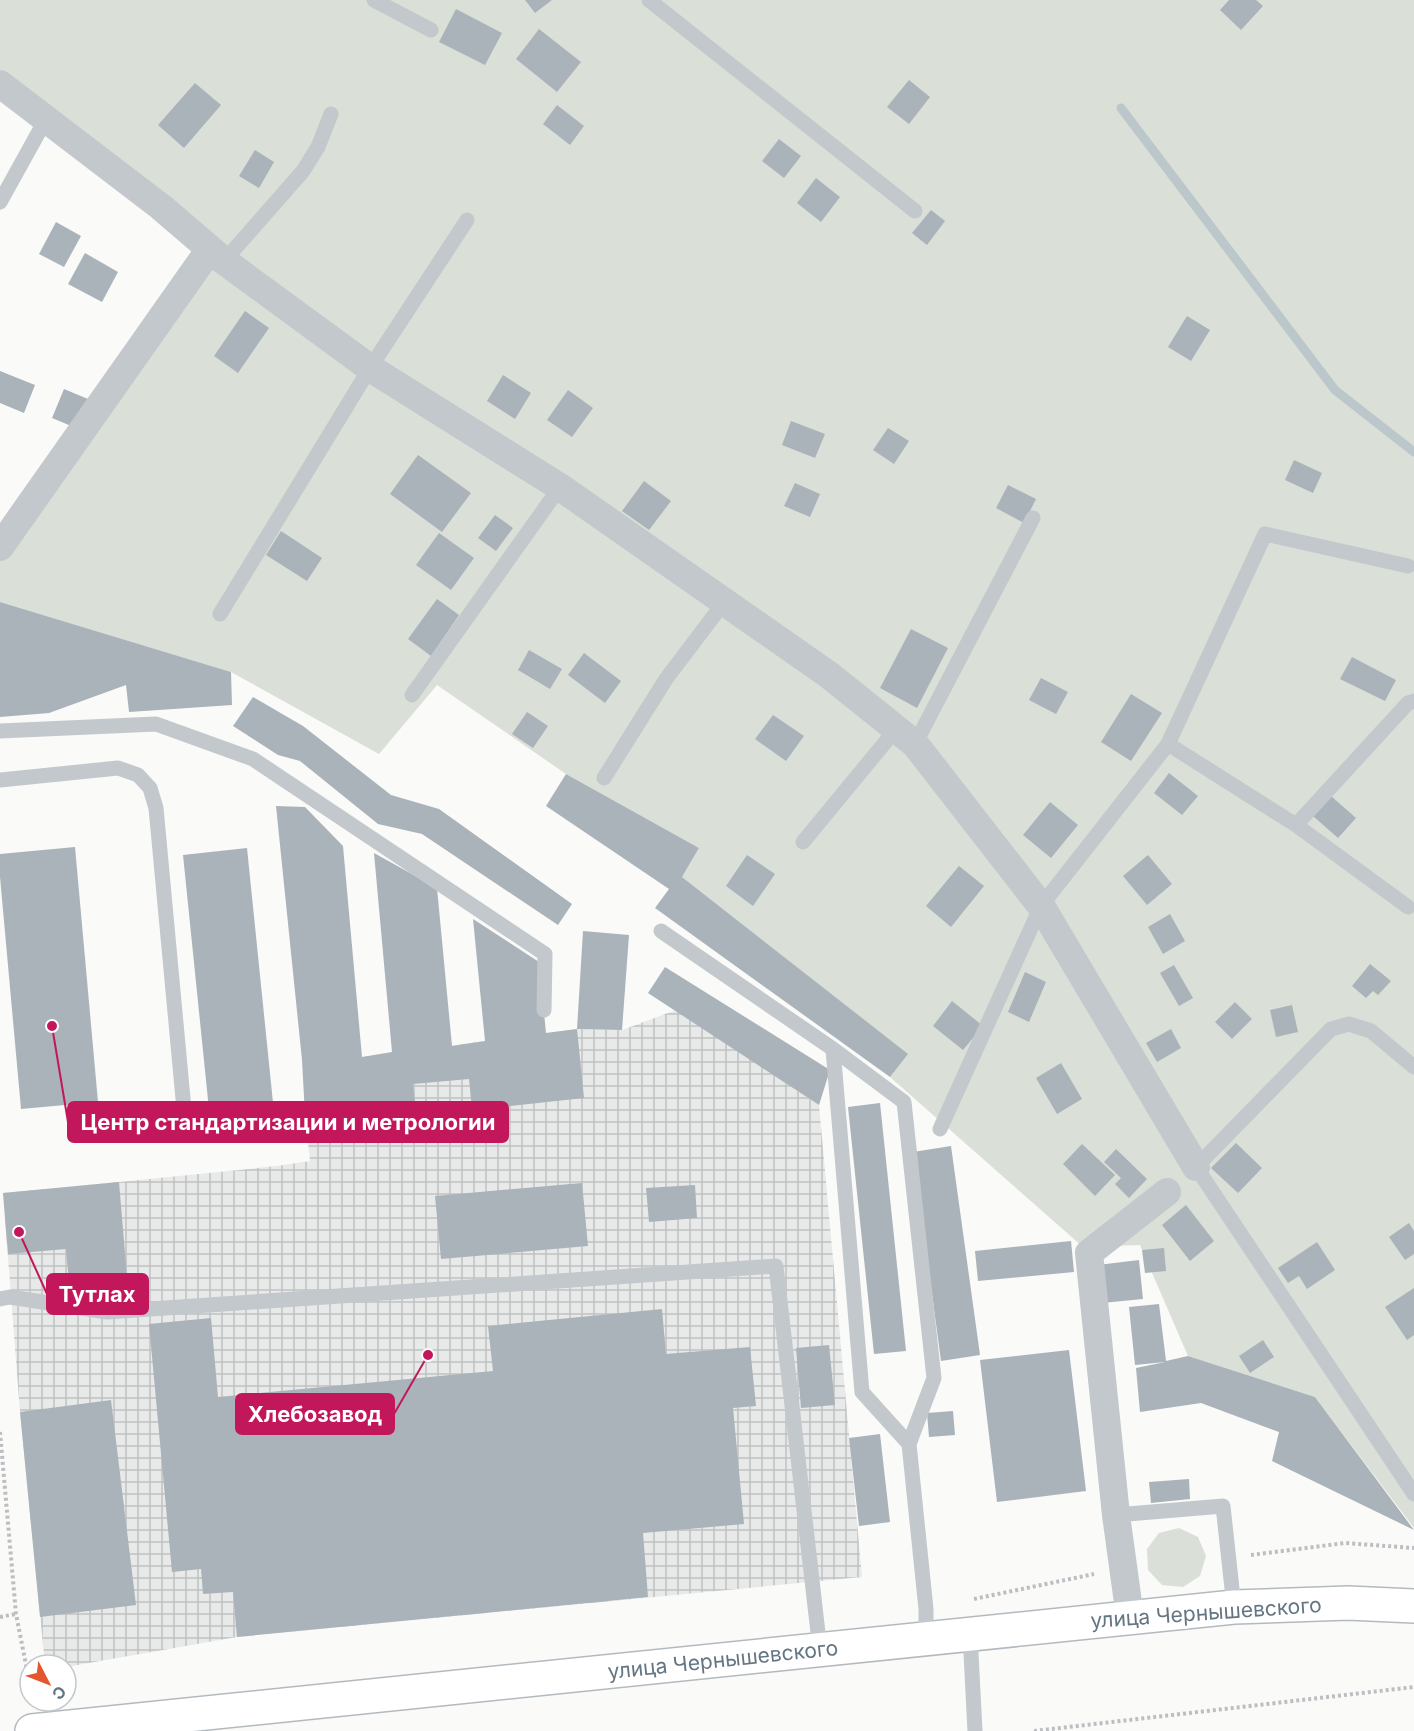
<svg xmlns="http://www.w3.org/2000/svg" width="1414" height="1731" viewBox="0 0 1414 1731" font-family="Inter,sans-serif">
  <style>
    .industrial { fill: url(#industrial-grid) }
    .green { fill: #dadfd7 }
    .lines { fill: none; stroke-linecap: round; stroke-linejoin: round }
    .stream { stroke: #bbc7cb; stroke-width: 9 }
    .building { fill: #aab3b9 }
    .secondary-casing { stroke: #b3babf; stroke-width: 36 }
    .path { stroke: #bbbfc2; stroke-width: 4; stroke-dasharray: 3 3; stroke-linecap: butt }
    .lane { stroke: #c3c8cc; stroke-width: 15 }
    .street { stroke: #c3c8cc; stroke-width: 28 }
    .secondary { stroke: #fff; stroke-width: 33 }
    .labels { text-anchor: middle; stroke-width: 6; stroke-linejoin: round; paint-order: stroke }
    .street-label { font-size: 21px; fill: #657683; stroke: #fff }
    .leader { fill: none; stroke: #c2185b; stroke-width: 2 }
    .callout-dot { fill: #c2185b; stroke: #fff; stroke-width: 2 }
    .callout { fill: #c2185b; stroke: #c2185b; stroke-width: 2 }
    .callout-label { font-size: 22px; text-anchor: middle; font-weight: bold; fill: #fff }
  </style>
  <defs>
    <pattern id="industrial-grid" width="8" height="8" patternUnits="userSpaceOnUse" patternTransform="scale(1.5)"><rect width="8" height="8" fill="#e8e9e9"/><path d="M0 4h8M4 0v8" fill="none" stroke="#c0c1c2"/></pattern>
  </defs>
  <rect width="100%" height="100%" fill="#fafaf8"/>
  <path class="industrial" d="M676 1010 819 1105 862 1577 237 1637 66 1667V1665H45L20 1412 3 1193 119 1182 277 1166 310 1161 305 1115 303 1060 362 1057 577 1029 622 1030Z"/>
  <path class="green" d="M0 0H1414V1528L1315 1397 1188 1356 1140 1245 1083 1247 890 1077 907 1054 682 877 699 848 566 774 437 685 379 754 231 672 0 602V547L210 249 0 84Z
    M1179 1528 1198 1537 1206 1556 1200 1576 1183 1587 1162 1585 1148 1570 1147 1549 1159 1533Z"/>
  <g class="lines">
    <path class="stream" d="M1121 108 1335 390 1414 452"/>
  </g>
  <path class="building" d="M525 0H552L535 13Z
    M1229 0H1256L1263 6 1241 30 1220 10Z
    M456 9 502 33 485 65 439 42Z
    M539 29 581 62 557 92 516 59Z
    M909 80 930 97 909 124 887 107Z
    M195 83 221 105 184 148 158 125Z
    M557 105 584 126 570 145 543 124Z
    M779 139 801 156 784 178 762 161Z
    M255 150 274 162 259 188 239 176Z
    M816 178 840 197 821 222 797 203Z
    M931 210 945 221 927 245 912 233Z
    M56 222 81 236 64 267 39 254Z
    M85 253 118 272 102 302 68 284Z
    M245 311 269 328 238 373 214 356Z
    M1187 316 1210 330 1191 361 1168 347Z
    M0 371 35 385 24 413 0 403Z
    M503 375 531 393 515 419 487 401Z
    M64 389 88 399 76 428 52 418Z
    M568 390 593 408 572 437 547 420Z
    M791 421 825 434 815 458 782 445Z
    M888 428 909 441 894 464 873 450Z
    M418 455 471 493 442 532 390 494Z
    M1294 460 1322 473 1313 493 1285 480Z
    M644 481 671 501 649 530 622 511Z
    M795 483 820 494 810 517 784 506Z
    M1008 485 1036 499 1024 523 996 508Z
    M495 515 513 528 496 551 478 538Z
    M281 531 322 558 307 581 266 555Z
    M439 533 474 558 451 590 416 565Z
    M437 599 459 615 431 656 408 639Z
    M0 602 231 672 232 705 129 712 126 685 49 713 0 717Z
    M911 629 948 648 917 708 880 688Z
    M529 650 562 669 550 689 518 670Z
    M584 653 621 681 605 703 568 675Z
    M1352 657 1396 680 1385 701 1340 679Z
    M1041 678 1068 692 1056 714 1029 700Z
    M1131 694 1162 713 1131 761 1101 742Z
    M253 697 303 726 391 795 439 809 572 904 558 925 422 834 378 824 300 761 278 755 233 726Z
    M527 712 548 726 533 748 512 734Z
    M773 715 804 736 786 761 755 739Z
    M1169 773 1198 796 1182 815 1154 793Z
    M566 774 699 848 682 877 908 1054 890 1077 655 908 669 889 546 806Z
    M1331 796 1356 818 1338 838 1313 816Z
    M1050 802 1078 825 1051 858 1023 835Z
    M276 806 305 807 343 846 362 1057 392 1052 374 853 437 888 452 1046 485 1041 473 919 539 962 546 1033 577 1029 583 931 629 935 622 1030 577 1029 584 1098 472 1110 469 1079 413 1084 415 1103 305 1115 302 1060Z
    M75 847 98 1102 21 1109 0 877V854Z
    M247 848 276 1132 212 1139 183 855Z
    M747 855 775 874 753 906 726 886Z
    M1148 855 1172 884 1147 905 1123 876Z
    M959 866 984 886 951 927 926 906Z
    M1170 914 1185 941 1163 954 1148 927Z
    M1370 964 1391 981 1378 995 1373 991 1366 998 1352 986Z
    M1174 965 1193 998 1179 1006 1160 973Z
    M665 967 830 1070 819 1105 648 993Z
    M1025 972 1046 982 1029 1022 1008 1012Z
    M952 1001 983 1026 963 1050 933 1026Z
    M1235 1002 1252 1019 1232 1039 1215 1022Z
    M1292 1005 1298 1032 1276 1037 1270 1010Z
    M1171 1029 1181 1048 1157 1062 1146 1043Z
    M1061 1063 1082 1099 1057 1114 1036 1078Z
    M880 1103 906 1351 874 1354 848 1107Z
    M1236 1143 1262 1168 1238 1193 1211 1168Z
    M1082 1144 1115 1175 1095 1196 1063 1164Z
    M951 1146 980 1355 941 1361 913 1152Z
    M1116 1149 1147 1179 1129 1198 1115 1184 1121 1178 1104 1162Z
    M119 1182 128 1289 70 1294 66 1249 8 1254 3 1193Z
    M582 1183 588 1246 441 1259 435 1196Z
    M695 1185 697 1218 649 1222 646 1188Z
    M1186 1205 1214 1241 1190 1261 1162 1225Z
    M1409 1223 1414 1231V1254L1405 1260 1389 1237Z
    M1071 1241 1074 1272 978 1281 975 1251Z
    M1317 1242 1335 1270 1307 1289 1299 1276 1288 1283 1278 1268Z
    M1164 1248 1166 1271 1145 1273 1142 1250Z
    M1139 1260 1143 1299 1102 1303 1098 1265Z
    M1414 1288V1335L1407 1340 1385 1307Z
    M1159 1304 1166 1361 1188 1356 1315 1397 1414 1530 1272 1461 1279 1432 1201 1403 1140 1412 1136 1368 1165 1362 1135 1365 1129 1307Z
    M662 1309 666 1354 750 1347 756 1406 733 1408 744 1524 643 1533 648 1597 237 1637 233 1592 203 1594 201 1569 172 1572 149 1324 211 1318 218 1397 493 1371 488 1326Z
    M1263 1340 1274 1357 1250 1373 1239 1356Z
    M829 1345 835 1405 801 1408 796 1348Z
    M1069 1350 1086 1491 997 1502 980 1360Z
    M111 1400 136 1605 40 1617 20 1412Z
    M953 1411 955 1435 929 1437 927 1413Z
    M880 1434 890 1522 859 1526 849 1438Z
    M1189 1479 1190 1499 1151 1503 1149 1482Z"/>
  <g class="lines">
    <defs>
      <path id="secondary" d="M32 1731 1234 1607 1348 1603 1414 1606"/>
    </defs>
    <use href="#secondary" class="secondary-casing"/>
    <path class="path" d="M0 1432 16 1614 30 1685
      M1251 1555 1345 1543 1414 1548
      M974 1599 1094 1574
      M0 1617 16 1614
      M1034 1731 1414 1687"/>
    <path class="lane" d="M374 0 431 30
      M649 0 915 211
      M0 202 46 119
      M224 261 303 171 318 147 331 114
      M220 614 370 368 467 220
      M412 695 560 487
      M0 731 156 724 253 759 545 954 544 1010
      M915 744 1033 518
      M1168 744 1296 825 1408 907
      M604 778 666 679 725 601
      M0 780 118 768 138 775 150 788 156 808 185 1120
      M1296 825 1408 703 1414 701
      M803 842 897 728
      M661 931 833 1049 862 1392 909 1444
      M833 1049 904 1102 934 1378 909 1444 926 1609V1638
      M1414 1067 1371 1031 1349 1024 1331 1029 1196 1167 1414 1494
      M940 1129 1041 906 1168 744 1265 534 1408 566
      M0 1299 10 1297 107 1312 776 1266 820 1650
      M1116 1515 1223 1506 1234 1607
      M970 1634 975 1731"/>
    <path class="street" d="M0 84 161 207 224 261 370 368 560 487 829 675 915 744 1041 906 1196 1167
      M0 547 210 249
      M1130 1617 1116 1515 1089 1253 1167 1192"/>
    <use href="#secondary" class="secondary"/>
  </g>
  <g class="labels">
    <g class="street-label">
      <text transform="translate(1206 1613) rotate(-4)" y="7">улица Чернышевского</text>
      <text transform="translate(723 1660) rotate(-6)" y="7">улица Чернышевского</text>
    </g>
  </g>
  <path class="leader" d="M52 1026L68 1122M19 1232L47 1294M428 1355L394 1414"/>
  <g class="callout-dot">
    <circle cx="52" cy="1026" r="6"/>
    <circle cx="19" cy="1232" r="6"/>
    <circle cx="428" cy="1355" r="6"/>
  </g>
  <g class="callout">
    <rect x="68" y="1102" width="440" height="40" rx="6"/>
    <rect x="47" y="1274" width="101" height="40" rx="6"/>
    <rect x="236" y="1394" width="158" height="40" rx="6"/>
  </g>
  <g class="callout-label">
    <text x="288" y="1130">Центр стандартизации и метрологии</text>
    <text x="97" y="1302">Тутлах</text>
    <text x="315" y="1422">Хлебозавод</text>
  </g>
  <g transform="translate(48 1683) rotate(132)"><circle r="28" fill="#ffffff" stroke="#c1c8cd" stroke-width="1.5"/>
  <path d="M0-4.5L10 22L0 15L-10 22Z" fill="#e4572e"/>
  <text y="-9" font-size="16" font-weight="bold" text-anchor="middle" fill="#657683">С</text>
  </g>
</svg>
